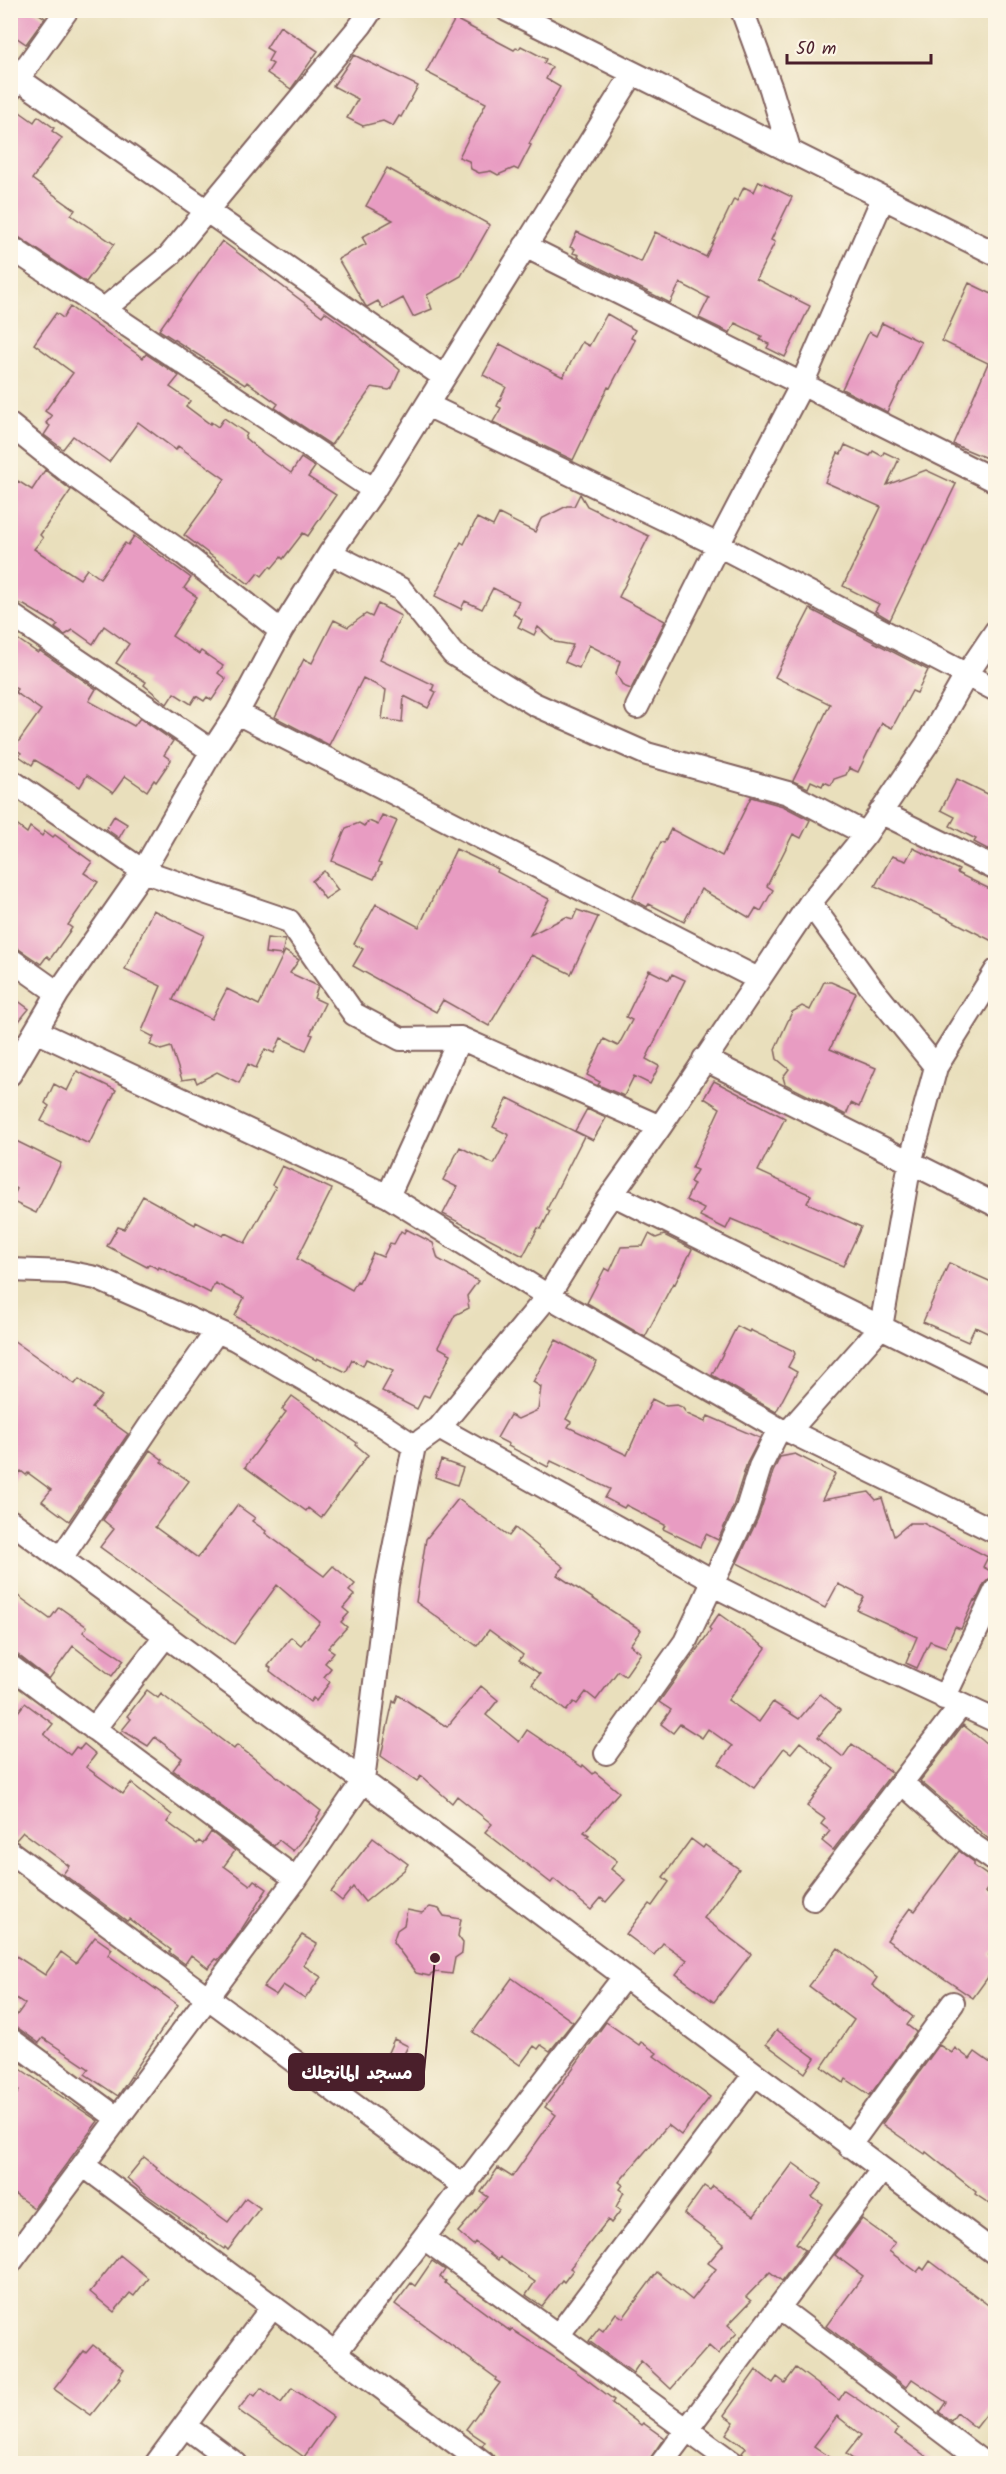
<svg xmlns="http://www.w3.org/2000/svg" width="1006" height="2474" viewBox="0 0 1006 2474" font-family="Kalam,'Playpen Sans Arabic',sans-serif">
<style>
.building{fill:#e89cc2}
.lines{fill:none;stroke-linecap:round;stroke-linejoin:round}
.minor-casing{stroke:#82625e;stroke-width:26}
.minor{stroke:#fff;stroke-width:22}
.leader{fill:none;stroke:#4a1f2b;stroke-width:2}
.callout-dot{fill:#4a1f2b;stroke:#fcf5e5;stroke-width:2}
.callout{fill:#4a1f2b;stroke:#4a1f2b;stroke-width:2}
.callout-label{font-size:18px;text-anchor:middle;font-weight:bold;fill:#fff}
</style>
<rect width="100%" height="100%" fill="#fcf5e5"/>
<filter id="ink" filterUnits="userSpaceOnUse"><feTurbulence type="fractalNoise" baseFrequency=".0167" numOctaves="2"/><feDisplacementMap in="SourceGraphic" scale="12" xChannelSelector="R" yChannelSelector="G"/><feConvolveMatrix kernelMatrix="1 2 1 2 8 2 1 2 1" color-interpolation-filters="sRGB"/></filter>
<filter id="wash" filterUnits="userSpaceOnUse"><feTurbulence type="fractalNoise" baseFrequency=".008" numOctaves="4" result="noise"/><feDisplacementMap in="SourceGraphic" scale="24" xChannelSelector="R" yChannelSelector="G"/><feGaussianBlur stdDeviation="1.35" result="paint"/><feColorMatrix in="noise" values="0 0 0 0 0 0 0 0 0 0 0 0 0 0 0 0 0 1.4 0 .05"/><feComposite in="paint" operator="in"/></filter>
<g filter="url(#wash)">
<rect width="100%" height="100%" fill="#e9dfbc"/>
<g id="blocks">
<path class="building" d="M10 10H33L45 18 26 44 10 33Z
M455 19 514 50 516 48 519 49 521 46 546 59 544 63 552 67 546 79 560 87 529 144 531 145 518 170 514 168 498 175 491 171 479 173 471 169 469 161 459 157 486 103 426 72Z
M280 26 318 51 291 89 267 73 273 64 268 61 273 52 266 48Z
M354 55 418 86 401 117 399 116 393 126 383 121 363 126 347 118 358 99 333 86Z
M10 105 34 122 38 116 54 128 52 131 62 138 32 179 75 210 71 215 114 244 86 282 17 236 10 234Z
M387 168 490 225 461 276 427 295 432 309 413 317 403 298 383 309 378 301 367 307 365 305 338 259 366 244 362 237 393 220 366 206Z
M759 181 792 197 771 240 775 242 756 279 810 306 785 357 767 348 769 344 760 340 762 336 735 323 730 333 699 318 709 298 680 283 670 303 578 257 579 255 573 253 575 249 570 247 577 232 641 262 655 232 706 257 734 199 737 201 744 187 754 192Z
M222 241 322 316 325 312 350 330 400 370 392 388 389 390 372 387 331 445 275 408 278 404 247 382 245 385 159 330Z
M969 283 996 296V462L953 444 988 363 942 341Z
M70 307 143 358 146 354 179 376 170 387 190 401 186 406 210 424 211 422 218 427 224 418 247 434 245 438 264 454 291 473 301 458 315 467 308 477 336 495 308 536 303 533 283 559 281 557 272 568 270 566 262 576 258 573 249 584 184 535 225 479 178 446 176 450 138 422 109 462 73 436 63 449 44 435 50 426 46 423 52 416 45 411 73 373 34 344 56 313 63 318Z
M607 314 635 330 631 338 635 340 610 388 608 387 573 460 493 422 501 408 497 406 506 387 483 375 500 344 563 377 582 342 589 346Z
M882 323 921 342 887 412 842 389 869 332 876 336Z
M845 445 870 456 873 451 882 456 884 452 899 459 887 485 926 470 956 484 890 620 875 611 879 604 843 586 881 507 825 482 838 453 841 454Z
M45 470 71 490 40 535 43 538 34 549 80 579 87 569 100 578 125 543 128 545 134 536 191 578 184 588 197 597 172 636 199 654 201 651 223 666 218 673 226 679 212 700 207 697 204 701 196 696 191 704 174 693 167 704 144 685 146 682 116 663 129 644 104 626 93 644 73 630 65 635 55 628 58 625 24 605 10 601V480L16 484 18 481 32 490Z
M580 494 587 506 649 536 619 597 665 621 631 689 623 686 616 674 620 661 589 645 579 668 565 662 573 645 555 642 538 627 534 635 518 627 522 619 513 614 519 601 493 588 482 609 465 601 461 609 435 596 461 542 464 544 477 518 493 526 499 514 535 532 541 519 567 506H574Z
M378 604 401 616 380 659 434 685 432 690 436 692 428 708 404 696 402 722 382 719 386 690 363 678 329 745 275 717 304 659 312 663 334 620 348 627 366 614 372 617Z
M810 609 928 670 917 693 912 691 892 728 882 723 858 772 849 768 846 775 834 779 831 785 824 782 822 786 811 781 808 788 793 781 830 704 775 677Z
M10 634 38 653 40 651 96 689 89 701 134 726 140 718 173 741 164 755 171 760 156 782 154 780 147 791 125 776 113 793 87 775 80 787 35 760 32 765 19 756 21 753 14 748 41 710 15 692 17 689 10 685Z
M957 779 996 798V838L989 850 974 842 976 839 950 826 955 817 941 810Z
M751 797 783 806 810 820 801 838 793 834 767 886 773 890 761 911 756 908 750 918 701 889 684 922 649 904 647 907 632 899 661 842 664 843 671 829 722 856Z
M382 815 397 821 378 863 381 864 374 879 332 861 346 828 359 823 364 826 369 821 378 825Z
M114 816 127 824 119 838 106 829Z
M10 820 27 833 30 827 42 836 45 831 53 837 55 835 92 862 84 873 98 882 68 925 72 928 50 959 47 956 41 964 10 943Z
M913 848 959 870 957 873 996 892V943L947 918 875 886 892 856 906 861Z
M456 849 498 869 497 872 549 899 530 935 566 917 573 919 577 910 598 917 571 974 531 955 489 1026 443 1000 436 1012 353 966 363 949 354 944 376 904 419 927Z
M324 871 338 890 325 899 312 881Z
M153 910 204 935 173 1000 211 1019 227 989 259 1005 285 951 299 960 290 973 318 986 314 998 325 1003 310 1034 313 1035 306 1050 281 1038 274 1053 265 1049 256 1068 248 1064 239 1083 217 1072 197 1083 195 1078 182 1080 171 1047 161 1050 150 1045 154 1037 142 1031 161 986 125 969Z
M267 938 285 940 282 955 265 953Z
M649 970 669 980 672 974 685 980 646 1059 659 1066 650 1084 634 1076 624 1096 598 1085 600 1082 587 1075 604 1039 618 1046 632 1020 626 1017Z
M824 982H831L856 993 830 1049 876 1068 859 1107 851 1103 846 1115 785 1084 783 1077 789 1069 777 1059 775 1049 792 1012 802 1006 810 1010Z
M10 995 29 1009 10 1032Z
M77 1071 116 1090 89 1144 41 1121 49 1106 45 1103 54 1084 67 1091Z
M714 1081 785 1118 758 1171 811 1195 807 1203 861 1227 843 1266 731 1219 726 1229 700 1216 704 1209 686 1200 694 1184 690 1182 697 1170 692 1168 720 1108 704 1098Z
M508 1098 584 1136 547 1209 550 1211 541 1229 538 1228 523 1256 443 1214 457 1187 443 1180 460 1147 494 1164 509 1135 493 1127Z
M587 1109 606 1118 593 1140 575 1131Z
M10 1138 61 1163 36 1213 11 1201 17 1189 10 1186Z
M282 1166 332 1189 297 1259 352 1290 357 1281 359 1282 373 1253 383 1257 390 1243 394 1244 401 1231 404 1233 406 1229 433 1243 438 1259 478 1281 467 1296 469 1308 455 1315 438 1347 451 1354 429 1397 424 1395 417 1409 382 1391 393 1371 366 1359 363 1366 352 1360 346 1372 317 1358 316 1360 235 1316 244 1298 215 1283 210 1293 159 1267 158 1269 149 1264 147 1267 107 1246 118 1227 124 1229 143 1196 195 1225 196 1222 223 1236 225 1233 245 1243 276 1187 272 1185Z
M649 1234 656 1238 664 1235 692 1249 675 1284 673 1283 645 1337 587 1303 605 1268 610 1271 621 1247 643 1246Z
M949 1263 996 1284V1337L975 1327 968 1342 923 1322Z
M737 1326 749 1332 750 1330 794 1351 795 1354 788 1367 797 1372 776 1412 712 1375Z
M10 1338 75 1384 79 1379 102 1396 92 1408 128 1434 69 1521 42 1501 51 1490 28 1473 26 1475 21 1471 10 1484Z
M556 1340 597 1362 566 1419 571 1422 568 1427 627 1455 652 1399 666 1406 677 1405 682 1407 687 1414 705 1422 708 1416 760 1438 747 1463 733 1507 718 1540 706 1534 700 1547 663 1529 665 1525 626 1505 624 1508 605 1498 610 1489 551 1461 548 1467 508 1446 509 1444 497 1438 510 1415 518 1419 538 1410 541 1387 533 1382Z
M292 1396 357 1443 356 1445 368 1455 321 1518 308 1508 306 1511 245 1467 286 1412 282 1409Z
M150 1450 163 1460 161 1462 189 1481 155 1527 198 1558 237 1505 255 1518 252 1521 266 1531 265 1533 324 1576 333 1566 355 1584 349 1591 354 1595 343 1608 349 1613 341 1622 347 1627 328 1648 334 1652 325 1663 331 1668 324 1677 330 1682 316 1701 313 1698 310 1702 270 1671 271 1668 268 1666 291 1637 301 1645 320 1622 277 1585 234 1644 100 1547 114 1529 103 1520Z
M795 1454 835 1474 822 1500 869 1492 876 1500 882 1498 894 1536 910 1523H923L988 1557 983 1567 996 1574V1577L989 1579 984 1584 976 1601 974 1600 961 1629 955 1627 946 1647 930 1641 917 1668 906 1663 917 1637 857 1610 864 1597 838 1584 825 1608 737 1563 758 1518 773 1472 780 1457Z
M441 1460 463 1468 457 1485 435 1477Z
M458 1499 509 1536 515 1528 564 1567 557 1575 641 1630 630 1645 641 1653 625 1676 618 1671 596 1700 586 1692 577 1704 574 1702 566 1711 532 1684 540 1674 519 1660 523 1655 489 1630 477 1646 416 1602 426 1539Z
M10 1590 50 1619 59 1607 87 1627 83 1632 124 1660 112 1676 73 1646 49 1679 18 1655 10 1653Z
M719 1614 766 1648 728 1700 759 1722 773 1702 799 1719 820 1694 840 1710 818 1737 843 1757 852 1744 892 1773 833 1850 822 1841 830 1831 821 1824 825 1819 807 1806 834 1769 800 1742 791 1753 784 1748 754 1788 719 1764 732 1746 708 1729 702 1738 680 1724 673 1733 661 1724 671 1710 659 1702 711 1630 709 1628Z
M481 1686 498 1700 486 1715 519 1742 527 1730 582 1767 583 1765 593 1774 595 1772 619 1792 584 1832 589 1835 587 1837 617 1861 611 1869 625 1880 606 1902 601 1898 591 1910 554 1879 551 1883 485 1832 492 1824 457 1796 452 1803 421 1776 417 1781 381 1756 393 1701 395 1703 398 1695 447 1727Z
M147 1690 158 1698 161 1694 234 1749 237 1745 321 1811 317 1817 318 1819 293 1851 279 1840 274 1846 173 1770 182 1758 155 1737 148 1746 122 1730 131 1719 127 1716Z
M25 1703 53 1724 44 1735 70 1755 76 1747 80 1749 84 1744 96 1754 86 1767 123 1794 131 1783 172 1815 167 1822 197 1844 199 1841 203 1844 211 1832 235 1851 224 1866 250 1885 254 1880 267 1889 236 1938 218 1960 216 1959 208 1968 191 1955 185 1964 169 1952 171 1950 129 1919 127 1921 63 1874 69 1866 23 1832 16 1840 10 1839V1722Z
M963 1725 996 1751V1836L991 1841 920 1781Z
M373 1838 408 1864 404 1870 365 1902 353 1887 342 1901 331 1892Z
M691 1839 703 1848 705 1845 739 1869 704 1918 751 1954 714 2002 676 1974 687 1960 663 1943 654 1955 626 1934 649 1904 652 1906 669 1882 663 1877Z
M959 1851 974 1862V1866L994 1880 985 1892 996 1901V1947L989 1955 996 1960V1966L973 1998 887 1940 910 1908 915 1911Z
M430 1907 439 1909 444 1916 461 1919 458 1936 463 1943 462 1953 455 1958 452 1974 436 1972 429 1976 416 1973 393 1942 397 1930 404 1925 407 1910 422 1913Z
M302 1935 317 1944 303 1965 321 1977 305 1999 283 1985 276 1995 263 1987Z
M95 1937 112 1949 108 1955 178 2005 118 2096 85 2074 89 2069 43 2038 39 2043 11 2023 25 2004 10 1994V1952L45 1975 61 1952 76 1963Z
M838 1948 877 1978 872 1985 913 2017 907 2025 916 2032 870 2095 846 2079 844 2083 822 2067 854 2020 809 1986Z
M512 1978 573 2022 550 2051 541 2045 538 2049 534 2046 520 2065 473 2032Z
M606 2022 639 2045 641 2042 657 2053 654 2056 710 2097 681 2135 668 2125 619 2182 623 2185 620 2189 624 2192 616 2207 621 2210 611 2223 608 2220 570 2268 573 2270 564 2282 562 2280 542 2306 526 2295 535 2282 500 2257 498 2260 475 2242 473 2245 458 2232 488 2197 481 2192 498 2168 512 2177 556 2115 545 2107Z
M777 2030 815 2058 805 2073 766 2044Z
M394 2039 408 2046 395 2072 382 2066Z
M939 2045 952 2053 955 2048 970 2059 975 2052 996 2067V2208L975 2194 976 2192 926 2152 925 2154 882 2124Z
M10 2062 98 2121 34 2208 10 2191V2103L19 2091 10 2086Z
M144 2157 157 2167 156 2169 228 2222 246 2198 260 2208 228 2250 225 2247 224 2249 147 2195 127 2178Z
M793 2163 822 2184 812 2197 823 2205 796 2243 805 2250 782 2281 770 2272 746 2297 751 2301 728 2325 737 2333 718 2354 709 2346 671 2389 641 2361 633 2373 589 2341 599 2328 603 2331 616 2313 623 2318 657 2272 692 2300 716 2269 708 2263 724 2244 684 2214 704 2186 710 2190 713 2186 754 2216Z
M862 2219 895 2243 889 2251 917 2272 921 2267 924 2270 930 2261 996 2311V2402L976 2428 957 2413 951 2421 939 2412 946 2402 912 2379 906 2387 826 2326 863 2276 835 2255Z
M120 2255 148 2278 134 2296 130 2293 114 2312 90 2292Z
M432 2261 445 2270 440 2277 446 2281 445 2283 510 2331 511 2329 574 2370 614 2400 612 2403 641 2425 643 2423 664 2438 647 2463 497 2462 492 2454 482 2446 485 2442 466 2429 500 2383 495 2380 496 2378 395 2304 411 2283 415 2286Z
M93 2345 124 2369 118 2378 120 2379 91 2415 54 2389 84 2351 86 2353Z
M796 2368 839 2400 845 2391 860 2401 898 2429 895 2434 935 2463H859L846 2454 861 2435 837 2416 814 2446 838 2463H765L758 2458 752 2463 742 2453 746 2448 726 2434 734 2422 724 2415 756 2370 773 2383 777 2377 785 2383Z
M261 2388 281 2403 292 2388 333 2417 304 2457 238 2410 251 2393 255 2396Z"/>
</g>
</g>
<g filter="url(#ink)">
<use href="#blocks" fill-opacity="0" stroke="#82625e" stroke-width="1.5"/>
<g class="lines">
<g class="minor-casing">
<path id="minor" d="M507 10 996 254
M742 10 771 89 790 152
M10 73 444 377
M10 90 67 10
M525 246 996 481
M10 247 374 490
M103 310 169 256 361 25 371 10
M427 405 718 545 996 690
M10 425 70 473 184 554 281 631
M330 553 401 589 453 654 534 704 647 754 788 793 866 834
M10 614 212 751
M637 707 718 545 802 384 883 198
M237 713 758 979
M10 780 143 871 289 921 354 1014 401 1039 460 1038 660 1127
M880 812 996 869
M810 903 871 987 936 1067
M10 959 58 993
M36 1031 388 1196 548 1296 779 1429 789 1431 996 1532
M704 1059 996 1205
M10 1074 58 993 143 871 212 751 237 713 281 631 330 553 374 490 633 73
M612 1194 996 1384
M388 1196 460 1038
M10 1270 66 1272 96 1278 235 1339 381 1424 414 1446
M439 1428 706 1577 713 1585 820 1639 996 1721
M789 1431 881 1327 910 1163 936 1067 996 971
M10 1521 363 1781 996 2254
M61 1558 155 1418 217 1331
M10 1666 296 1879
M944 1698 996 1590
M94 1729 166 1635
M606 1753 685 1642 746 1512 760 1467 779 1429
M902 1783 971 1844 996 1861
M10 1852 465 2187
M813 1899 961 1705
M10 2039 117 2118
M849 2146 953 2003
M83 2165 484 2464
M424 2238 734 2464
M10 2263 296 1879 363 1781 387 1584 414 1446 439 1428 548 1296 601 1210 660 1127 810 903 866 834 927 744 967 674 996 631
M779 2308 985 2464
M559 2334 754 2075
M335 2353 624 1977
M185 2426 236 2464
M156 2464 273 2306
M661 2464 882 2170"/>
</g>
<use href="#minor" class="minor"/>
</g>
</g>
<path class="leader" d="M435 1958L424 2072"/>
<circle class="callout-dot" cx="435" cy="1958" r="6"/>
<rect class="callout" x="289" y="2054" width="135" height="36" rx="6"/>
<g class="callout-label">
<text x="357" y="2079">مسجد المانجلك</text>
</g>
<rect width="1006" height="2474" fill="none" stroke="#fcf5e5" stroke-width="36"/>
<path d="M787 54v9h144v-9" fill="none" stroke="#4a1f2b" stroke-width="3"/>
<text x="796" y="54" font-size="18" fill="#4a1f2b" stroke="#fcf5e5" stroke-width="4.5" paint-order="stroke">50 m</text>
</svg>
